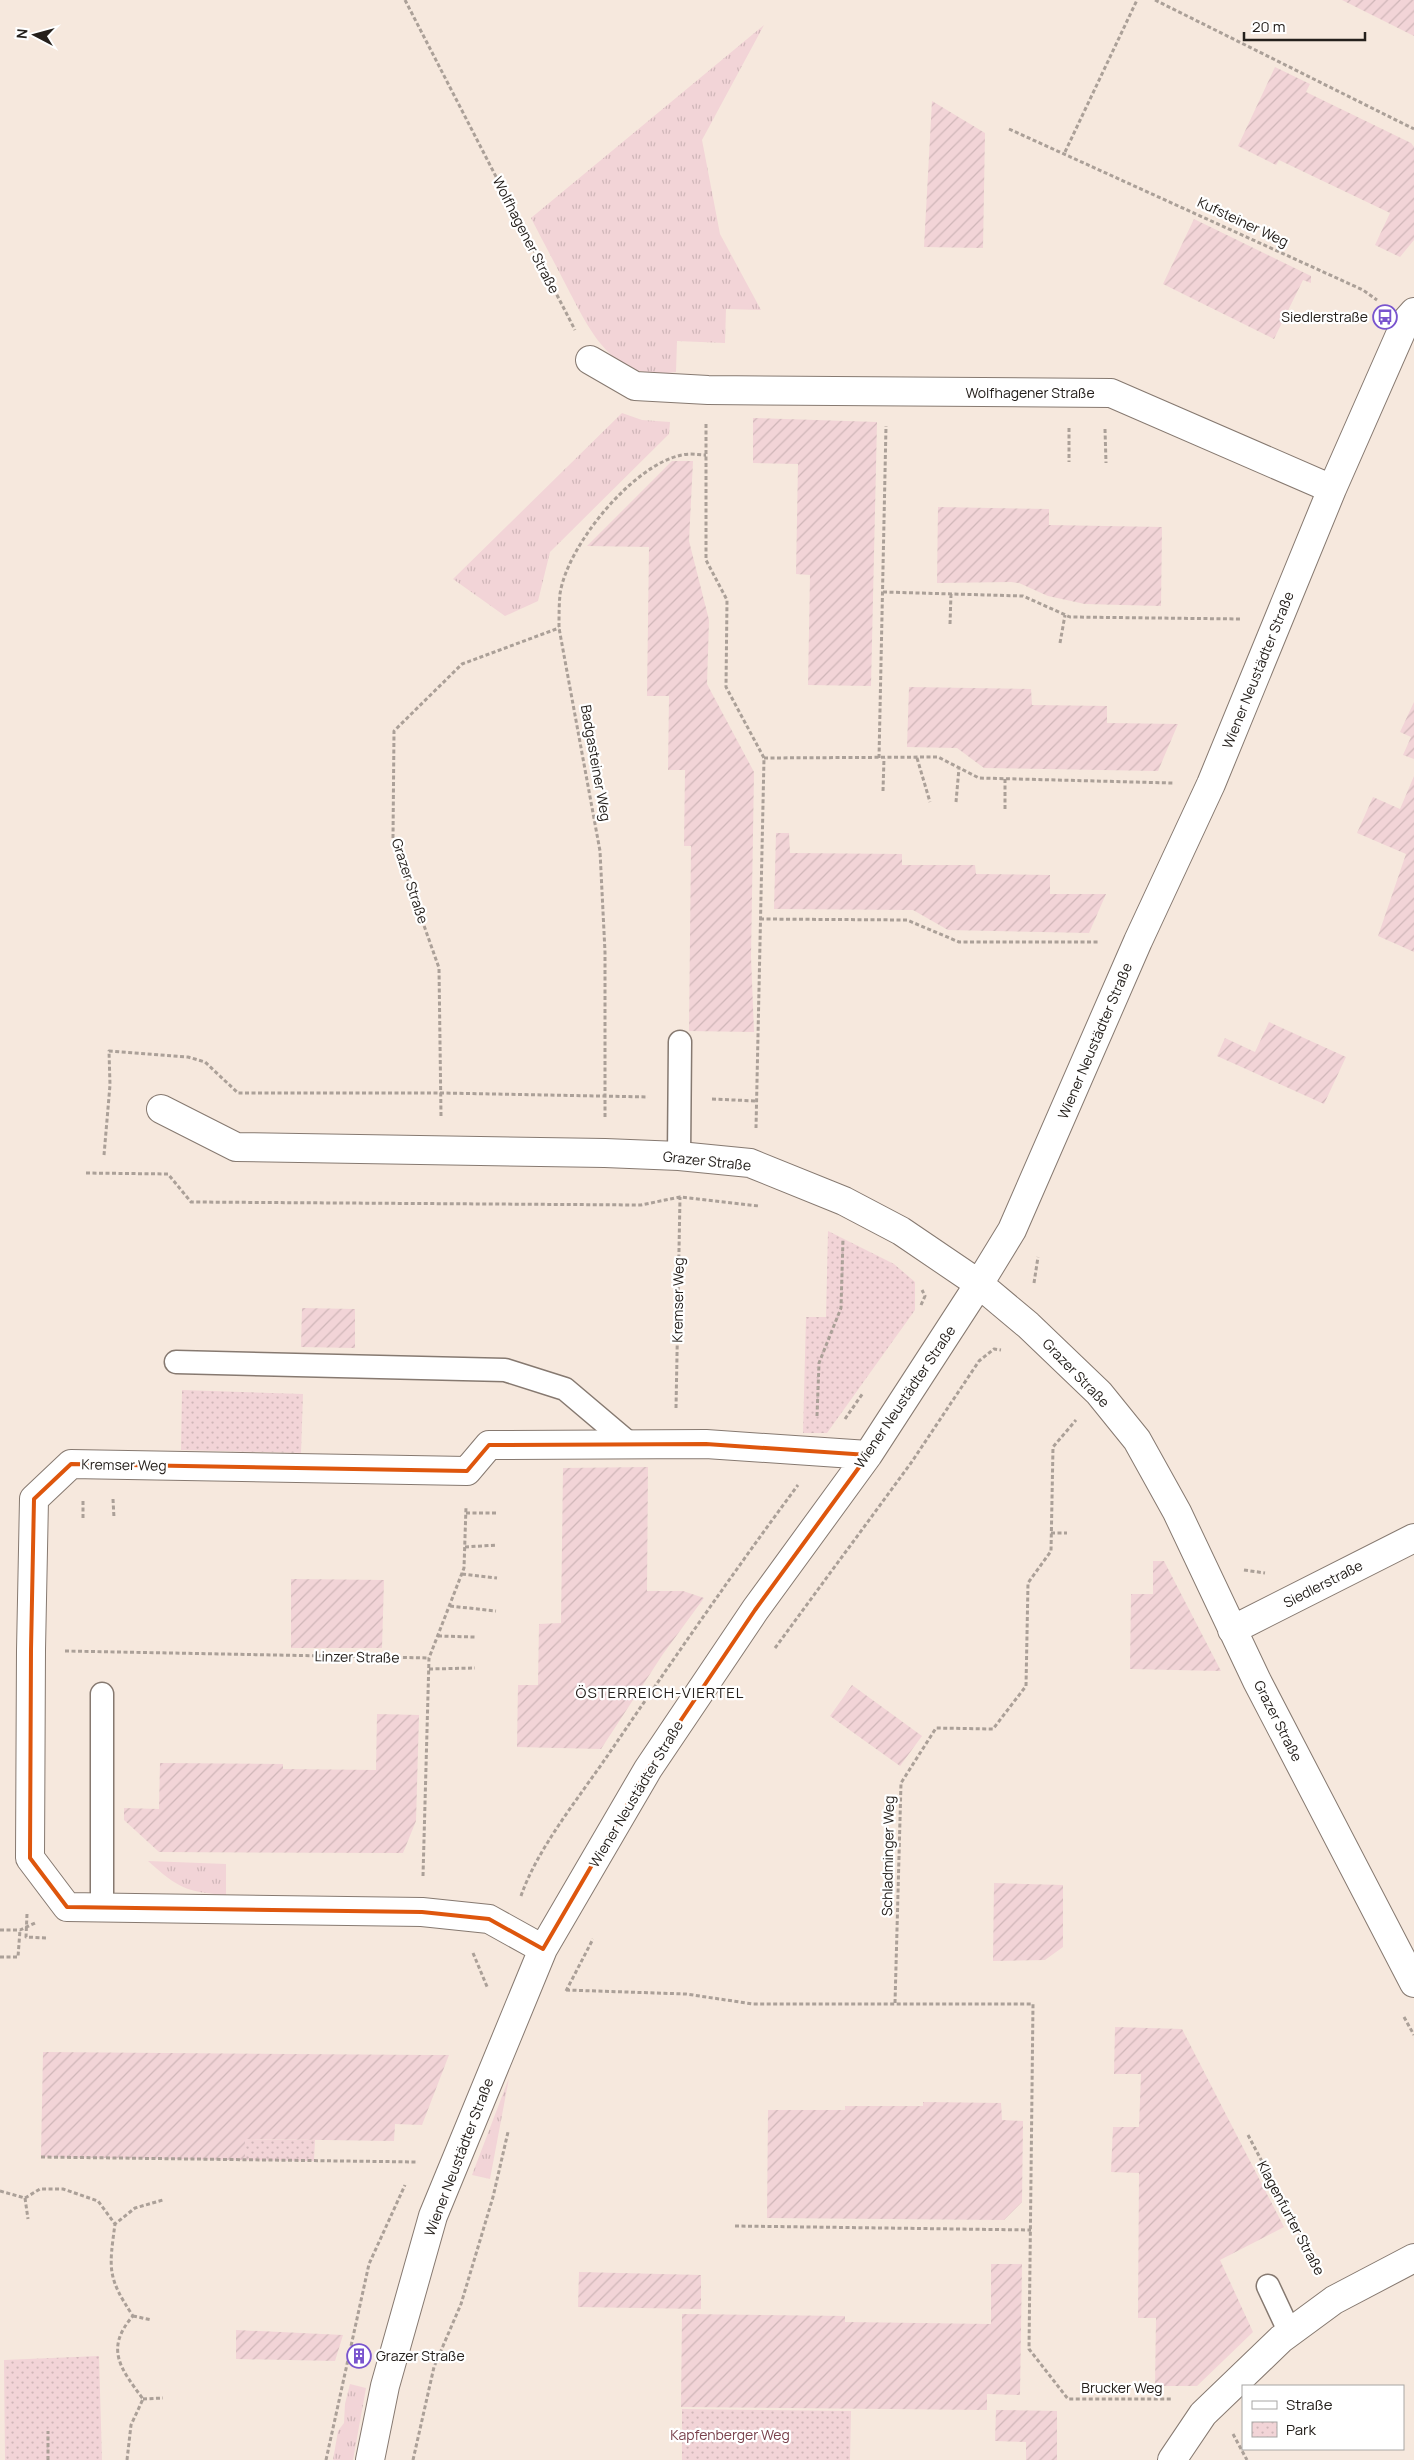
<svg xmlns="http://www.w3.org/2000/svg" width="1414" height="2460" viewBox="0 0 1414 2460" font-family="Manrope,sans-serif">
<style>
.grass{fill:url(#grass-tufts)}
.park{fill:url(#park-dots)}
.garden{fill:url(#garden-furrows)}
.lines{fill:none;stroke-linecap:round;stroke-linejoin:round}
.lane-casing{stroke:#867970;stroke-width:25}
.street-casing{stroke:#867970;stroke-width:30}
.path{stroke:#aba098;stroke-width:3;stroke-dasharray:4 2.5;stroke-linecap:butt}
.lane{stroke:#fff;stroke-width:22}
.street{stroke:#fff;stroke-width:28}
.marked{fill:none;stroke:#de560d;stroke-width:4;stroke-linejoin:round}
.labels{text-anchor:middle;stroke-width:4.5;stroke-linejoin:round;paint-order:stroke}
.street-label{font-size:14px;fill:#25201c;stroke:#fff}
.poi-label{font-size:14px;fill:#25201c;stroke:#fff;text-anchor:end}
.park-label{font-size:14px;fill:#79424c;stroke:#fff}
.neighbourhood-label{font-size:15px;letter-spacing:1px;fill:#25201c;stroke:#fff}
</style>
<defs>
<pattern id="grass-tufts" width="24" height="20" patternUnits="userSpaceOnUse" patternTransform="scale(1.25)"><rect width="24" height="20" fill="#f2d4d7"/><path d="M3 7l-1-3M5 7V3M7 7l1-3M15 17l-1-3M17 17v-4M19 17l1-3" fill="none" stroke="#cfb6b8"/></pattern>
<pattern id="park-dots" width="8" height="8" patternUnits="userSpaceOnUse" patternTransform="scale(1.25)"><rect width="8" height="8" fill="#f2d4d7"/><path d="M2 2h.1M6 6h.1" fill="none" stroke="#cfb6b8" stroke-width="1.8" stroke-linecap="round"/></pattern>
<pattern id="garden-furrows" width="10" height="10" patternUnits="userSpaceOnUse" patternTransform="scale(1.25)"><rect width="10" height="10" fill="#f2d4d7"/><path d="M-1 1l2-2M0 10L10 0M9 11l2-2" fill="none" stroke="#cfb6b8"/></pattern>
</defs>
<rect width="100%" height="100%" fill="#f6e8dd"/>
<path class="grass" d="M764 25 702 140 720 234 761 310 726 309 725 343 677 341 676 372C614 382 592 335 568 289 556 265 543 242 531 218Z
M622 413 642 420 670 422 669 434 550 552 538 601 505 616 453 579Z
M148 1861 226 1864V1895C186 1892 178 1888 148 1861Z
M509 2078 490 2179 472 2175Z
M350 2384 366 2388 353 2460H333L338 2431 344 2423 345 2404Z"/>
<path class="park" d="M828 1231 894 1264 915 1282V1310L827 1433H803L806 1317H826Z
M182 1390 303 1394 301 1453 181 1450Z
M244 2139 315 2140 314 2161 245 2160Z
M99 2356 102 2460H5L4 2360Z
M682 2409 851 2411 850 2460H682Z"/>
<path class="garden" d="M1342 0H1414V36Z
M1275 67 1310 84 1306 92 1411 143 1414 147V240L1400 257 1375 245 1390 213 1279 160 1276 165 1238 146Z
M932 101 985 133 983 248 924 247Z
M1194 219 1311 276V283L1303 280 1274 339 1163 284Z
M753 418 877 422 871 686 808 685 810 575 796 574 798 464 753 463Z
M672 461H693L689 541 709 620 707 684 754 772 751 957 754 1032 689 1031 691 846H684L685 770H668L669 696H647L649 547 587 546Z
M938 507 1049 509V525L1162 527 1161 606 1085 604 1048 596 1019 583 1011 582 937 583Z
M909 687 1031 689 1032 705 1107 706V723L1178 724 1158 771 984 768 957 748 907 747Z
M1414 702V759L1403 755 1411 737 1400 732Z
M1414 776V952L1378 936 1406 854 1357 833 1373 797 1400 809Z
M776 833H789L790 853 902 854V865H975L976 874 1050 875V894H1106L1089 933 948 930 913 910 774 909Z
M1269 1022 1346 1057 1324 1104 1217 1056 1225 1038 1255 1052Z
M302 1308 355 1309V1348L301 1347Z
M648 1467 647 1591H683L704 1598 663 1654 601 1749 517 1747 518 1685H538L539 1624 561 1623 563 1468Z
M1153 1561H1164L1221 1671 1130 1669 1131 1594H1153Z
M291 1579 384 1580 382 1648H291Z
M852 1685 922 1736 900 1766 830 1716Z
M377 1714 419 1715 416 1821 403 1853 159 1852 124 1820V1808L159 1809 160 1763 283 1764V1769L376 1770Z
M994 1883 1063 1885V1947L1045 1960 993 1961Z
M1115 2027 1182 2029 1284 2227 1220 2260 1253 2332 1197 2386H1155L1156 2318H1138L1139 2173 1111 2172 1113 2127H1139L1141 2074H1114Z
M43 2052 427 2055H449L422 2125 395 2124 394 2141 245 2139V2160L41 2157Z
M923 2102 1001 2103 1002 2120 1023 2121 1022 2202 1004 2220 767 2218 768 2110H845V2106H923Z
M991 2264H1022L1020 2395 987 2394V2410L681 2407 682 2314 845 2316V2322L991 2324Z
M579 2272 701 2275V2309L578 2307Z
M236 2330 343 2335 335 2361 236 2359Z
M996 2410 1057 2411V2460H1026V2442L995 2441Z"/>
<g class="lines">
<g class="lane-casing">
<path id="lane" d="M679 1156 680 1042
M176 1362 505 1370 565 1389 630 1444
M102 1907V1694
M1268 2286 1290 2333"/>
</g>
<g class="street-casing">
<path id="street" d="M590 360 635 386 708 390 1111 393 1332 489
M161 1109 236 1147 605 1153 679 1156 750 1163 844 1201 901 1231 979 1284 1028 1325 1099 1393 1137 1440 1177 1512 1257 1681 1414 1983
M1232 1630 1414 1538
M543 1949 489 1919 422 1912 67 1907 30 1858 31 1650 34 1499 71 1464 467 1471 489 1445 706 1444 868 1455
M370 2460 385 2386 433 2216 543 1949 648 1769 755 1610 868 1455 979 1284 1012 1230 1138 941 1211 784 1332 489 1406 321 1414 312
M1172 2460 1203 2414 1281 2339 1334 2300 1414 2258"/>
</g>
<path class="path" d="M405 0 575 330
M1155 0 1414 129
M1009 129 1363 290 1377 300
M1065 152 1137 0
M706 424V560L727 600 726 687 764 758 756 1128
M1069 428V462
M1105 429 1106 463
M883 592 1023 596 1070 617 1241 619
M950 624 951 594
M1060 643 1065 615
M764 758 938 757 979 778 1173 783
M879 758 886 426
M917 758 930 802
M1005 779V810
M883 791 884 758
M956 802 959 768
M760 919 907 920 959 942H1100
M712 1099 756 1101
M441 1116 439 968 393 838 394 731 462 664 559 628
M605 1117V952L600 851 559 628C559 617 559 605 560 594 567 545 634 464 682 455 690 453 698 455 706 455
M104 1155 110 1085 109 1051 188 1057 205 1062 238 1093H441L648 1097
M86 1173 168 1174 191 1202 641 1205 680 1197 759 1206
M1034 1283 1038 1257
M921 1305 925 1296 922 1290
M676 1408 680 1197
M817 1416 819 1363 841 1308 843 1239
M845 1419 863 1393
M113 1499 114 1518
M466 1513H498
M83 1518V1501
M1051 1533H1067
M465 1547 497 1545
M1244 1570 1265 1573
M462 1574 497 1578
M450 1606 496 1611
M438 1636 475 1637
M775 1648 911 1463 979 1361 994 1349 1001 1350
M65 1651 429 1658
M429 1669 475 1668
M423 1876 429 1658 464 1568 466 1507
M521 1896C537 1849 580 1796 608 1755 670 1664 732 1574 798 1485
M27 1914 26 1937 47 1938
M0 1930H20L35 1923
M473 1953 488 1989
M0 1957H18L20 1930
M566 1990 686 1994 753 2004H1033L1029 2349 1068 2399H1171
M566 1991 593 1939
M895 2003 901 1783 936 1728 993 1729 1026 1686 1028 1583 1051 1551 1053 1447 1076 1420
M1404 2017 1414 2035
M1248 2135 1318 2268
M41 2157 418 2162
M0 2191 25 2198 40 2189H63L98 2201 115 2224
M25 2198 28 2219
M735 2226 1031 2230
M133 2316 152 2320
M143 2399 163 2398
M1233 2434 1247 2460
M48 2460V2431
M127 2460 131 2425 143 2399C121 2369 104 2349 133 2316 107 2277 109 2269 115 2224L135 2208 163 2200
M326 2460 369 2264 405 2185
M413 2460 434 2367 461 2304 493 2197 508 2132"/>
<use href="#lane" class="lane"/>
<use href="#street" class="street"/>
</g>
<path class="marked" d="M706 1444 868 1455 755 1610 648 1769 543 1949 489 1919 422 1912 67 1907 30 1858 31 1650 34 1499 71 1464 467 1471 489 1445Z"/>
<defs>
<g id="bus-ring" transform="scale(1.25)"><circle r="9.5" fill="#fff" stroke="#7954ce" stroke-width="1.5"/><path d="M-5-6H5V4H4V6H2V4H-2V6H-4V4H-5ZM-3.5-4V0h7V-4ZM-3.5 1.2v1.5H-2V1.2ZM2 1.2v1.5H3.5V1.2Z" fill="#7954ce"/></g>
<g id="building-ring" transform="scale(1.25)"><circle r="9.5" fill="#fff" stroke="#7954ce" stroke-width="1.5"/><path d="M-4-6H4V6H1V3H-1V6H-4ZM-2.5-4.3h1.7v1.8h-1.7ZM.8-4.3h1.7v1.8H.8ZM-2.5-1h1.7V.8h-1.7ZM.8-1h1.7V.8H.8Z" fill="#7954ce"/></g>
</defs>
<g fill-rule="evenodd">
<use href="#bus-ring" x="1385" y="317"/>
<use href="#building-ring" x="359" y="2356"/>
</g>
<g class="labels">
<g class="street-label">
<text transform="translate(1243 222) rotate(25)" y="5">Kufsteiner Weg</text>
<text transform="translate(526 235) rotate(63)" y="5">Wolfhagener Straße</text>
<text x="1030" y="398">Wolfhagener Straße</text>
<text transform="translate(1258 670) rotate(-68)" y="5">Wiener Neustädter Straße</text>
<text transform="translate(596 763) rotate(80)" y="5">Badgasteiner Weg</text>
<text transform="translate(410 881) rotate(72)" y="5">Grazer Straße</text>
<text transform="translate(1095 1041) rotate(-67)" y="5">Wiener Neustädter Straße</text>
<text transform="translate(707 1161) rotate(6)" y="5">Grazer Straße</text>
<text transform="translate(678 1300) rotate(-89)" y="5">Kremser Weg</text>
<text transform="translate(1076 1373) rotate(46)" y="5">Grazer Straße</text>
<text transform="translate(905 1397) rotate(-56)" y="5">Wiener Neustädter Straße</text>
<text transform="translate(124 1465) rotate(1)" y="5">Kremser Weg</text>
<text transform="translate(1323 1584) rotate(-27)" y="5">Siedlerstraße</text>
<text transform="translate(357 1657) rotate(1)" y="5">Linzer Straße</text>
<text transform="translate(1278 1721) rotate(63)" y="5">Grazer Straße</text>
<text transform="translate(636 1794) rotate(-59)" y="5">Wiener Neustädter Straße</text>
<text transform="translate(888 1856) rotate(-89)" y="5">Schladminger Weg</text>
<text transform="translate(459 2157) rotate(-69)" y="5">Wiener Neustädter Straße</text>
<text transform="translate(1291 2218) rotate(62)" y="5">Klagenfurter Straße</text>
<text x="1122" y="2393">Brucker Weg</text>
</g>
<g class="poi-label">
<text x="1368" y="322">Siedlerstraße</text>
<text x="376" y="2361" text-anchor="start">Grazer Straße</text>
</g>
<g class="park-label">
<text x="730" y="2440">Kapfenberger Weg</text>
</g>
<g class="neighbourhood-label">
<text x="660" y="1698">ÖSTERREICH-VIERTEL</text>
</g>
</g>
<rect x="1242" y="2385" width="162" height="65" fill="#ffffff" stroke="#a8a6a4"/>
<rect x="1252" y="2401" width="25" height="8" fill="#ffffff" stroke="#a8a6a4"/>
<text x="1286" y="2410" font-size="15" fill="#25201c">Straße</text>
<rect x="1252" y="2422" width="25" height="15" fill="url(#park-dots)" stroke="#a8a6a4"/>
<text x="1286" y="2435" font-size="15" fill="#25201c">Park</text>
<g transform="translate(35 35) rotate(276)" stroke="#ffffff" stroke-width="4" paint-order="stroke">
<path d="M0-4L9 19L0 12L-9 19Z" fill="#25201c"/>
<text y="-8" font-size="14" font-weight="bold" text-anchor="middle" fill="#25201c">N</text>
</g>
<path d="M1244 32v8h121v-8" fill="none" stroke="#25201c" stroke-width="2.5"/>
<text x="1252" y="32" font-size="15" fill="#25201c" stroke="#ffffff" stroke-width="4" paint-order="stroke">20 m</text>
</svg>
